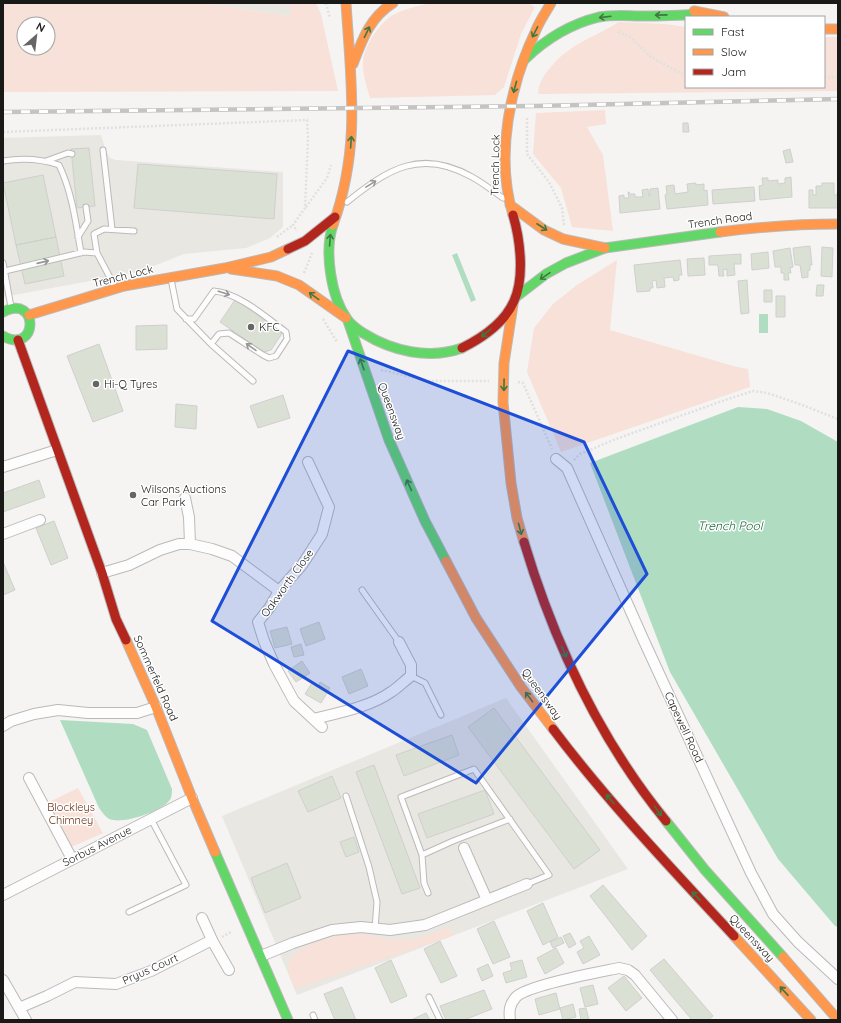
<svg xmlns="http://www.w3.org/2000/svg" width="841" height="1023" viewBox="0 0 841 1023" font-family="Quicksand,sans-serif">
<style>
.built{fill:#e8e7e1}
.green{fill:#f7e1d9;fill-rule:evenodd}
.water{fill:#b0ddc1}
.building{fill:#dbe0d4;stroke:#cfcfce}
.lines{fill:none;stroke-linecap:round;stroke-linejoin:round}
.lane-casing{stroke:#bbbab9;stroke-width:7}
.street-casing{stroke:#bbbab9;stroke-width:12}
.fast-casing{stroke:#bbbab9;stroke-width:11}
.slow-casing{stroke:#bbbab9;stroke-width:11}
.jam-casing{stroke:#bbbab9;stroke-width:11}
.path{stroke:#e1e0df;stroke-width:2.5;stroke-dasharray:2 2;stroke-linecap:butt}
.lane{stroke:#fefdfd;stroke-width:5}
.street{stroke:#fefdfd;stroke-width:10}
.fast{stroke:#63d668;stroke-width:9}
.slow{stroke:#ff974d;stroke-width:9}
.jam{stroke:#b3261e;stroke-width:9}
.rail-casing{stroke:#c5c4c3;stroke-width:4.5}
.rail{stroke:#fff;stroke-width:3;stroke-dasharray:9;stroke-linecap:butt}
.oneway{stroke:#3e7840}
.oneway2{stroke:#979696}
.marked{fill:#1d4ed8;fill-opacity:0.2;stroke:#1d4ed8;stroke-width:3;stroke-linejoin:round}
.poi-dot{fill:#666665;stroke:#fff;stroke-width:1.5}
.labels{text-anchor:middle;stroke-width:3;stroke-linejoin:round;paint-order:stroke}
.street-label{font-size:11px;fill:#191918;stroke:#fff}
.poi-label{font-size:11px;fill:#191918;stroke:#fff;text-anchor:start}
.park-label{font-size:11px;fill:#6a2f14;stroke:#fff}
.water-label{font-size:12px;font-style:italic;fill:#1d643f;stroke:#fff}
</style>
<rect width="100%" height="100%" fill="#f5f4f3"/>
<path class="built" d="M201 3H290V16Z
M101 135 106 151 110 158 116 160 283 172V227L270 238 246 248 184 254 139 272 3 297V138Z
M506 698 628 869 297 995 222 816Z"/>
<path class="green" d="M3 3H201L290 16V3H316L321 14 338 91 3 92ZM24 24H48V48H24Z
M431 3H528L535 7 521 34 504 87 495 95 370 98C367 86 362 74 363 61 364 46 381 20 395 14 406 8 419 6 431 3Z
M619 22 665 24 686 27V87H824V37H838V91L538 94C539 82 543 76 551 67 569 44 595 37 619 22Z
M605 110 606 124 587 127 603 155 613 231 572 227 561 188 533 154 536 113Z
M617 260 610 330 733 366 748 369 750 387 561 452 527 372 534 328 553 304 577 285Z
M78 788 103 833 69 848 45 804Z
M448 927 454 935 295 989C287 972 282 963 301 950 318 940 335 934 355 934 375 935 394 942 413 939 425 937 437 931 448 927Z"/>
<path class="water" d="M457 253 476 300 471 302 452 255Z
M759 314H768V333H759Z
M738 407 767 409 801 421 838 442V927L835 926 778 859 670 672 590 463Z
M60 720 133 724 147 730 172 789C172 793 172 798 169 801 161 811 126 823 113 820 106 819 103 813 99 808Z"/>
<path class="building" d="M683 123H688L689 132H683Z
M89 148 95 206 77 208 71 149Z
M790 149 793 162 786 163 783 151Z
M138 164 277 174 274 219 134 208Z
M43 175 56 237 16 245 3 183Z
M791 177 792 197 760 200 759 186 763 185 762 178H768V181L778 180V184L785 183V178Z
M696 183V185L704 184V191L707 190 708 205 667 209 665 195 667 194 666 186 674 185 675 194 688 192 687 184Z
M822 183H834V195H837L838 186V208H809V190H813V195H816V186H822Z
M754 187 755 201 713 204 712 190Z
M658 188 660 209 620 213 619 196 624 195V198H629L628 192H629L630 194H635V197H643L642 190 648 189 649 196H650V189Z
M56 237 64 276 25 284 16 245Z
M810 246 812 265H810V270L808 271V277L802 278 800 265H795L793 248Z
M822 247 833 248 832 277 821 276Z
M790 248 793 267 790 268 791 273H788L789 280H784V273H781V267H775L773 251Z
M768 252 769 268 752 270 751 254Z
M741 254V264H734L735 275 727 276V269L723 270 724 276H719L718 265H709V256Z
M704 258 705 275 688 276 687 259Z
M680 260 682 275H679V280L674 281 673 277 664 278 665 287 657 288 656 280 652 281 653 288H650V291L637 292 634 265Z
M747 280 749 313 741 314 738 281Z
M817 285H824L823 296H816Z
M764 290H772V302H764Z
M776 296H785V317H776Z
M235 300 283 332 271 350 264 352 220 322Z
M167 325V349L136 350V326Z
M99 344 123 411 93 422 67 356Z
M283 395 290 418 258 428 250 406Z
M176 404 197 406 196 429 175 427Z
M39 480 45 497 3 512V493Z
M54 521 68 558 51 565 36 528Z
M3 562 15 590 3 595Z
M319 622 325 639 306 646 300 629Z
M287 627 292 644 275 648 270 631Z
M301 644 304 655 294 657 291 647Z
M302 661 310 673 296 682 288 671Z
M361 669 368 686 349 694 342 677Z
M320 682 330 688 321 703 305 694 312 683 318 687Z
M494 708 600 850 574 869 468 727Z
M452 735 459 755 404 776 396 755Z
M374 765 420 888 402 894 356 772Z
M332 776 341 798 308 812 298 791Z
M485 790 494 814 427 838 418 814Z
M354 837 359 852 346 857 340 842Z
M287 863 301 898 265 913 251 878Z
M603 885 647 936 632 950 590 896Z
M543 903 558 937 543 945 527 911Z
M494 921 510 957 493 964 477 929Z
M570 933 576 944 569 948 563 936Z
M589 936 600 955 583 964 577 952 584 948 580 941Z
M561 937 564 943 553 948 550 942Z
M440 941 457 976 441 983 424 949Z
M556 948 564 963 545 974 537 958Z
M664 959 713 1016 708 1020H692L650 970Z
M391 960 407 996 391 1003 375 968Z
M522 960 527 977 506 983 503 973 512 970 510 963Z
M488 964 493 976 482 981 477 969Z
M624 976 642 998 626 1011 608 988Z
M593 985 598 1004 585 1007 580 988Z
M342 987 356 1020H335L324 994Z
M484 990 492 1009 464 1020H446L440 1006Z
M556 993 560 1009 539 1015 535 999Z
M573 1004 576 1017 563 1020 560 1008Z
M586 1008 589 1020H581L579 1009Z
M426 1013 430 1020H411Z"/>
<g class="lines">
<g class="lane-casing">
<path id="lane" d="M103 150 112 229
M3 161C22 158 41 159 59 165 72 192 76 223 81 253
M46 161 68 153 72 154
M347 202C388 169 421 148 472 177 483 183 493 191 503 198
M78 237 88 221 86 207
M97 253 94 234 104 229 134 231
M3 263 11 307
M5 271 84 252 97 253 115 287
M171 279 177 309 211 344 253 381
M186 319H194L214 291C239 293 267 318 286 332L287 339 276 356 269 358 263 355 229 333 219 334 211 344
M362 590 399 642
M411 676 425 683 441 715
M346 796 369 867 377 902 375 929
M510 819 453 841 422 855 401 797 474 769 549 875 527 884
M422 855 424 883 428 893
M129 912 186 885 151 819
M429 997 440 1020
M313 1015 315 1020"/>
</g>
<g class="street-casing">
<path id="street" d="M556 459 567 468 644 641 751 873 773 914 798 942 838 979
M308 462 329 507 322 534 302 565 279 591 270 607 258 622 264 641 274 664 294 701 322 727
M3 467 57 450
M185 498 189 517 190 544
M3 534 40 520
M102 573 129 565 160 550 179 544H190L212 549 232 556 279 591
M314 719C338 713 370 707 391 692 398 688 404 681 411 676V665L399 642
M3 726 11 721 34 714 58 710 88 713H137L156 707
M29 778 72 859
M464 848 487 900
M3 895 192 798
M202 918 213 942 229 970
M261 956 293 943 332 930 361 927 390 930 425 925 527 884
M3 980 26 1020
M19 1008 47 996 75 982 116 984 151 971 212 940
M510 1020C509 1011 509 1005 516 997 528 985 600 972 619 968L628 970 635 975 672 1020"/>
</g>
<g class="fast-casing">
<path id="fast" d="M525 59C546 39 570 24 599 17 614 14 629 16 645 16 665 16 686 15 706 14
M333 225C324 251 331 297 347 319 351 325 357 329 363 333 392 351 429 360 462 348
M516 297 546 274 566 263 605 248 720 232
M3 312C40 293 38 356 3 336
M348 321 389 440 425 521 446 561
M666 821 705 870 783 957
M215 852 288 1020"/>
</g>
<g class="slow-casing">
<path id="slow" d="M694 11 724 17
M824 29H838
M353 64C362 40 370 17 393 3
M510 205 544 230 563 239 605 248
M513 215C495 155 510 85 536 30 540 20 546 12 551 3
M333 225C361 147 351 83 346 3
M720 232C759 227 798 224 838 224
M231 269 277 276 299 285 346 318
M513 305 504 363 503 402 511 483 517 518 524 542
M29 315 124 286 225 268 271 257 288 249
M446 561 476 618 521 687 553 729
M126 640 156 707 192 798 215 852
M734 936 811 1020
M783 957 838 1020"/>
</g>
<g class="jam-casing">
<path id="jam" d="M288 249 305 241 335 217
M18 340 102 573 116 619 126 640
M462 348C482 338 505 322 514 301 525 277 520 239 513 215
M524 542C554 642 600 740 666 821
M553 729C608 802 672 869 734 936"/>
</g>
<path class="path" d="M326 3 330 18
M618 32 630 37 651 57 686 76
M824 78 838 77
M527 118V154L549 182 562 208 564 225
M3 132 307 120 308 138 305 208 293 225 297 231
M306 207 327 178 331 165
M277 237 293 225
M304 273 312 253
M323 319 337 342
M381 370 430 381H489
M518 382 523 383 552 449
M574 460 580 454 616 439 725 400 753 391 767 393 797 403 838 419
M222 937 231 932"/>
<use href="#lane" class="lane"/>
<use href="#street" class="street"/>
<use href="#fast" class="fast"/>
<use href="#slow" class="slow"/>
<use href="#jam" class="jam"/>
<g class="rail-casing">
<path id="rail" d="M3 112 535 106 838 99"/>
</g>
<use href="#rail" class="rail"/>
</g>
<defs><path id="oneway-shaft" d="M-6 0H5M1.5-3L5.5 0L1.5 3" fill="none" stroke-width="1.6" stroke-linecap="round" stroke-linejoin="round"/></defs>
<g class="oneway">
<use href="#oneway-shaft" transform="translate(661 15) rotate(179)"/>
<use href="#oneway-shaft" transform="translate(605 17) rotate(173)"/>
<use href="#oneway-shaft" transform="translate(367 32) rotate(-64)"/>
<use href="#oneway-shaft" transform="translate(535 32) rotate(117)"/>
<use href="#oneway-shaft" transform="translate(515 87) rotate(105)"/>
<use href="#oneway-shaft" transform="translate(351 142) rotate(-86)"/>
<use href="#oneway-shaft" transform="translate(542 227) rotate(33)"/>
<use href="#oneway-shaft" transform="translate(330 240) rotate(-86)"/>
<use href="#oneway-shaft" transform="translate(545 276) rotate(146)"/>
<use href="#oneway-shaft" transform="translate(314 296) rotate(-144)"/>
<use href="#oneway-shaft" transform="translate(486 333) rotate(139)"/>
<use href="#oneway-shaft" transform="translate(362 364) rotate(-109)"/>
<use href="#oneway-shaft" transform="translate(504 385) rotate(91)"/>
<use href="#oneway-shaft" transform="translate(409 485) rotate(-114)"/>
<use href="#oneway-shaft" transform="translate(520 529) rotate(75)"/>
<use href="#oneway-shaft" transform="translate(564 652) rotate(68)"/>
<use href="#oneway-shaft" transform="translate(529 697) rotate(-127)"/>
<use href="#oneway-shaft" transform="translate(610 799) rotate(-131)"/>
<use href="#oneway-shaft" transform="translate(658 811) rotate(55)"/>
<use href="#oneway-shaft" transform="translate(696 896) rotate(-133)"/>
<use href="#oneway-shaft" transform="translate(784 991) rotate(-133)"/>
</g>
<g class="oneway2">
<use href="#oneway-shaft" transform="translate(371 184) rotate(-32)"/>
<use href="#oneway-shaft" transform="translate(43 262) rotate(-13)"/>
<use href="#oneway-shaft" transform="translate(224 293) rotate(18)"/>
<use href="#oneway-shaft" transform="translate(251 347) rotate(-145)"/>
</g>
<path class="marked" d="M348 351 584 442 647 574 476 783 212 621Z"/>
<g class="poi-dot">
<circle cx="251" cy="327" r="4"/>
<circle cx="96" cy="384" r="4"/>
<circle cx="133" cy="495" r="4"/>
</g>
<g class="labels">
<g class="street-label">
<text transform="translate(495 165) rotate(-89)" y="4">Trench Lock</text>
<text transform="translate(720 220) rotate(-8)" y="4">Trench Road</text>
<text transform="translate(123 276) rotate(-14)" y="4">Trench Lock</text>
<text transform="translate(392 411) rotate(70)" y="4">Queensway</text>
<text transform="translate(287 583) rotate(-54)" y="4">Oakworth Close</text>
<text transform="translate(156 678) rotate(66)" y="4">Sommerfeld Road</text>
<text transform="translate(542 694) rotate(54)" y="4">Queensway</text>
<text transform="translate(684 727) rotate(65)" y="4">Capewell Road</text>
<text transform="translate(97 846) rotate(-27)" y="4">Sorbus Avenue</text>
<text transform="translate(752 938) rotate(47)" y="4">Queensway</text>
<text transform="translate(150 969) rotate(-24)" y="4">Pryus Court</text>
</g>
<g class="poi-label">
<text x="259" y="331">KFC</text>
<text x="104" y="388">Hi-Q Tyres</text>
<text x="141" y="493">Wilsons Auctions<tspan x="141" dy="13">Car Park</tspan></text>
</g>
<g class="park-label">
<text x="71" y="811">Blockleys<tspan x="71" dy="13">Chimney</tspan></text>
</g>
<g class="water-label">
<text x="730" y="530">Trench Pool</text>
</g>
</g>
<rect width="841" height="1023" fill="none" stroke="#191918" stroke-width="8"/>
<rect x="685" y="16" width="140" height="72" fill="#ffffff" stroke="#a3a3a3"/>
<rect x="693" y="29" width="20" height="6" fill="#63d668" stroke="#a3a3a3"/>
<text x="721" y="36" font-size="12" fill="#191918">Fast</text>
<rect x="693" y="49" width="20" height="6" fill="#ff974d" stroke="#a3a3a3"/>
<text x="721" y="56" font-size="12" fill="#191918">Slow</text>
<rect x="693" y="69" width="20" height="6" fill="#b3261e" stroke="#a3a3a3"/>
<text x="721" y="76" font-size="12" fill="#191918">Jam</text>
<g transform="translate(36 36) rotate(28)"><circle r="19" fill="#ffffff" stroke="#a3a3a3"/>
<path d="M0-3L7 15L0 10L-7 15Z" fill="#666665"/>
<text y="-6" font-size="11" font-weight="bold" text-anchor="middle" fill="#191918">N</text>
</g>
</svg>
